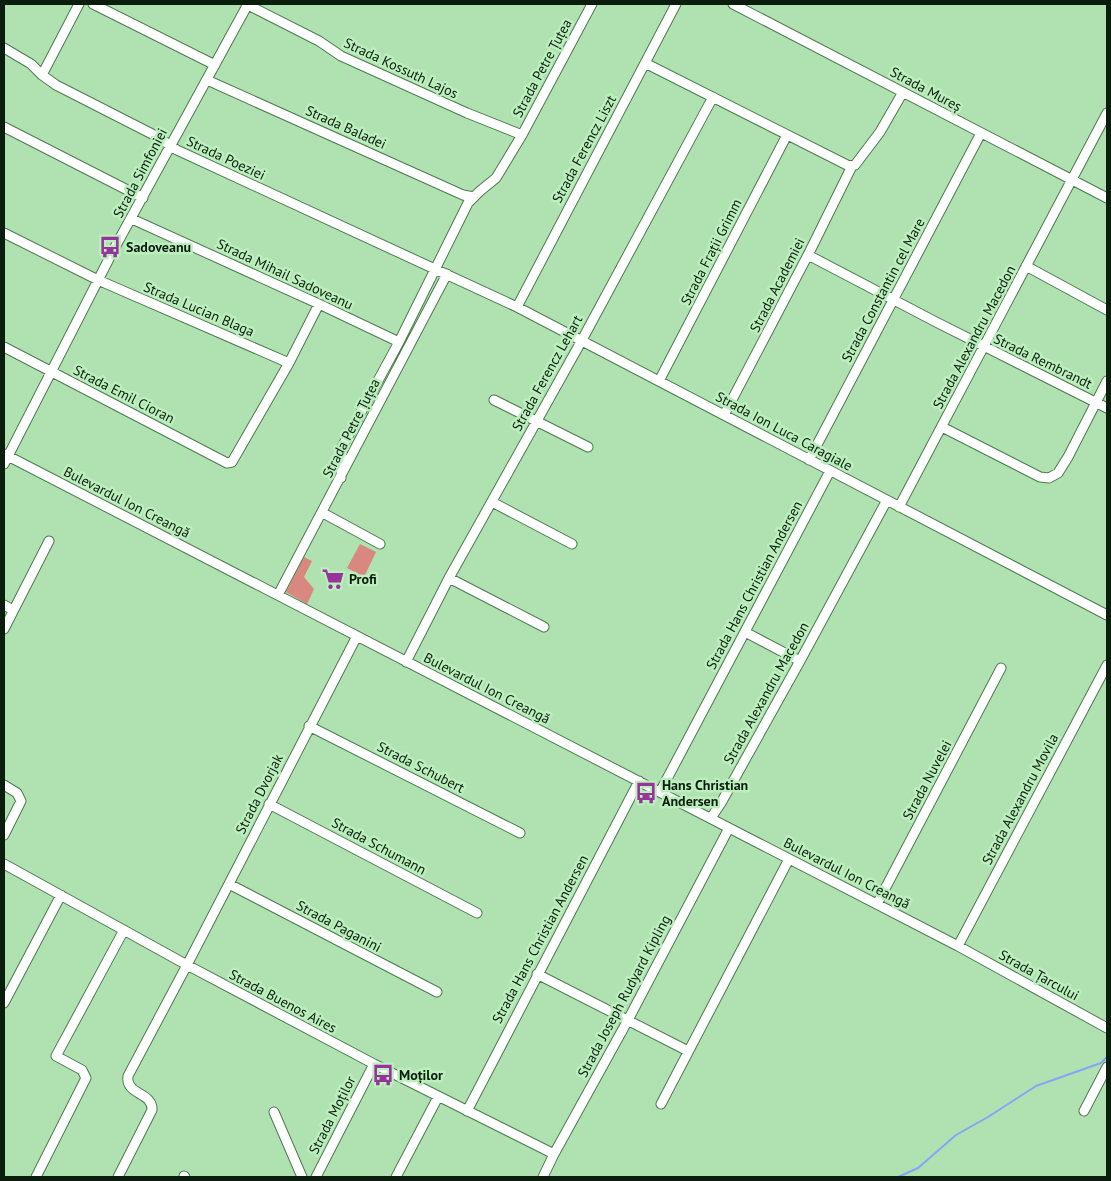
<svg xmlns="http://www.w3.org/2000/svg" width="1111" height="1181" viewBox="0 0 1111 1181" font-family="'PT Sans',sans-serif">
<style>
.green{fill:#da877f}
.lines{fill:none;stroke-linecap:round;stroke-linejoin:round}
.stream{stroke:#83a6f8;stroke-width:2}
.minor-casing{stroke:#4d7b50;stroke-width:11}
.minor{stroke:#fff;stroke-width:9}
.labels{text-anchor:middle;stroke-width:5;stroke-linejoin:round;paint-order:stroke}
.street-label{font-size:14px;fill:#0b1e0d;stroke:#bceebe}
.poi-label{font-size:14px;font-weight:bold;fill:#0b1e0d;stroke:#bceebe;text-anchor:start}
</style>
<rect width="100%" height="100%" fill="#afe1b1"/>
<path class="green" d="M360 544 376 552 364 577 347 568Z
M304 557 312 561 304 577 314 589 307 604 286 592Z"/>
<g class="lines">
<path class="stream" d="M898 1177 918 1168 956 1135 988 1117 1036 1086 1101 1063 1107 1057"/>
<g class="minor-casing">
<path id="minor" d="M93 4 215 65
M246 4 319 41 341 56 467 113 522 135
M733 4 1107 198
M4 48 31 64 42 75 56 85 156 136 177 150 517 307 1107 615
M645 63 849 166 855 165 880 132 903 92
M42 75 79 4
M207 80 463 195 474 197
M4 127 143 198
M132 219 319 304 399 342
M4 233 98 280 289 363
M808 255 936 322 1107 408
M1026 266 1107 310
M517 307 676 4
M4 347 227 463 232 462 289 363 319 304
M659 381 787 135
M494 400 588 447
M724 415 810 251 852 166
M942 427 1040 477 1049 478 1058 473 1068 457 1107 381
M4 454 958 946 1107 1028
M809 460 981 133
M4 464 114 249 248 4
M341 478 342 447 399 342 468 203 480 191 496 178 522 135 592 4
M492 502 572 544
M899 507 1107 113
M323 513 380 544
M449 578 544 627
M278 595 447 274
M4 605 13 610
M4 629 49 541
M745 632 800 661
M406 662 449 578 582 340 713 97
M309 726 520 833
M4 785 17 793 21 801 4 835
M660 792 830 471
M269 804 477 913
M711 818 721 803 800 661 887 500
M4 864 187 965 374 1064 554 1154
M229 884 437 992
M877 904 1001 668
M958 946 1107 665
M537 974 688 1051
M4 1003 61 895
M661 1104 789 859
M467 1111 639 781
M1084 1111 1107 1067
M274 1112 302 1177
M184 1176 185 1177
M36 1177 86 1078 82 1070 56 1056 124 930
M118 1177 152 1110C153 1092 125 1095 128 1076L187 965 357 636
M316 1177 374 1064
M396 1177 438 1097
M543 1177 554 1154 628 1020 729 828"/>
</g>
<use href="#minor" class="minor"/>
</g>
<defs>
<g id="bus-bare" transform="scale(1.725)"><path d="M-5-6H5V4H4V6H2V4H-2V6H-4V4H-5ZM-3.5-4V0h7V-4ZM-3.5 1.2v1.5H-2V1.2ZM2 1.2v1.5H3.5V1.2Z" fill="#96349b" stroke="#bceebe" stroke-width="2.5" paint-order="stroke"/></g>
<g id="supermarket-bare" transform="scale(1.725)"><path d="M-6-5.5h2.5l.6 2H6L4.5 2H-2.5L-4.4-4H-6ZM-1.5 3.2a1.3 1.3 0 1 0 .1 0ZM3 3.2a1.3 1.3 0 1 0 .1 0Z" fill="#96349b" stroke="#bceebe" stroke-width="2.5" paint-order="stroke"/></g>
</defs>
<g fill-rule="evenodd">
<use href="#bus-bare" x="110" y="247"/>
<use href="#supermarket-bare" x="333" y="579"/>
<use href="#bus-bare" x="646" y="793"/>
<use href="#bus-bare" x="383" y="1075"/>
</g>
<g class="labels">
<g class="street-label">
<text transform="translate(401 68) rotate(25)" y="5">Strada Kossuth Lajos</text>
<text transform="translate(542 68) rotate(-62)" y="5">Strada Petre Țuțea</text>
<text transform="translate(926 89) rotate(28)" y="5">Strada Mureș</text>
<text transform="translate(346 127) rotate(24)" y="5">Strada Baladei</text>
<text transform="translate(584 149) rotate(-62)" y="5">Strada Ferencz Liszt</text>
<text transform="translate(226 158) rotate(25)" y="5">Strada Poeziei</text>
<text transform="translate(140 173) rotate(-62)" y="5">Strada Simfoniei</text>
<text transform="translate(711 252) rotate(-63)" y="5">Strada Frații Grimm</text>
<text transform="translate(285 274) rotate(25)" y="5">Strada Mihail Sadoveanu</text>
<text transform="translate(777 285) rotate(-63)" y="5">Strada Academiei</text>
<text transform="translate(883 290) rotate(-62)" y="5">Strada Constantin cel Mare</text>
<text transform="translate(199 309) rotate(23)" y="5">Strada Lucian Blaga</text>
<text transform="translate(974 337) rotate(-62)" y="5">Strada Alexandru Macedon</text>
<text transform="translate(1043 361) rotate(26)" y="5">Strada Rembrandt</text>
<text transform="translate(547 373) rotate(-61)" y="5">Strada Ferencz Lehart</text>
<text transform="translate(124 394) rotate(27)" y="5">Strada Emil Cioran</text>
<text transform="translate(351 428) rotate(-63)" y="5">Strada Petre Țuțea</text>
<text transform="translate(784 431) rotate(28)" y="5">Strada Ion Luca Caragiale</text>
<text transform="translate(127 502) rotate(27)" y="5">Bulevardul Ion Creangă</text>
<text transform="translate(754 585) rotate(-62)" y="5">Strada Hans Christian Andersen</text>
<text transform="translate(487 688) rotate(27)" y="5">Bulevardul Ion Creangă</text>
<text transform="translate(766 693) rotate(-61)" y="5">Strada Alexandru Macedon</text>
<text transform="translate(421 767) rotate(27)" y="5">Strada Schubert</text>
<text transform="translate(927 780) rotate(-62)" y="5">Strada Nuvelei</text>
<text transform="translate(259 794) rotate(-63)" y="5">Strada Dvorjak</text>
<text transform="translate(1020 799) rotate(-62)" y="5">Strada Alexandru Movila</text>
<text transform="translate(379 846) rotate(28)" y="5">Strada Schumann</text>
<text transform="translate(847 873) rotate(27)" y="5">Bulevardul Ion Creangă</text>
<text transform="translate(339 926) rotate(28)" y="5">Strada Paganini</text>
<text transform="translate(540 939) rotate(-62)" y="5">Strada Hans Christian Andersen</text>
<text transform="translate(1039 975) rotate(29)" y="5">Strada Țarcului</text>
<text transform="translate(624 996) rotate(-62)" y="5">Strada Joseph Rudyard Kipling</text>
<text transform="translate(283 1001) rotate(28)" y="5">Strada Buenos Aires</text>
<text transform="translate(332 1115) rotate(-63)" y="5">Strada Moților</text>
</g>
<g class="poi-label">
<text x="126" y="252">Sadoveanu</text>
<text x="349" y="584">Profi</text>
<text x="662" y="790">Hans Christian<tspan x="662" dy="16">Andersen</tspan></text>
<text x="399" y="1080">Moților</text>
</g>
</g>
<rect width="1111" height="1181" fill="none" stroke="#0b1e0d" stroke-width="10"/>
</svg>
